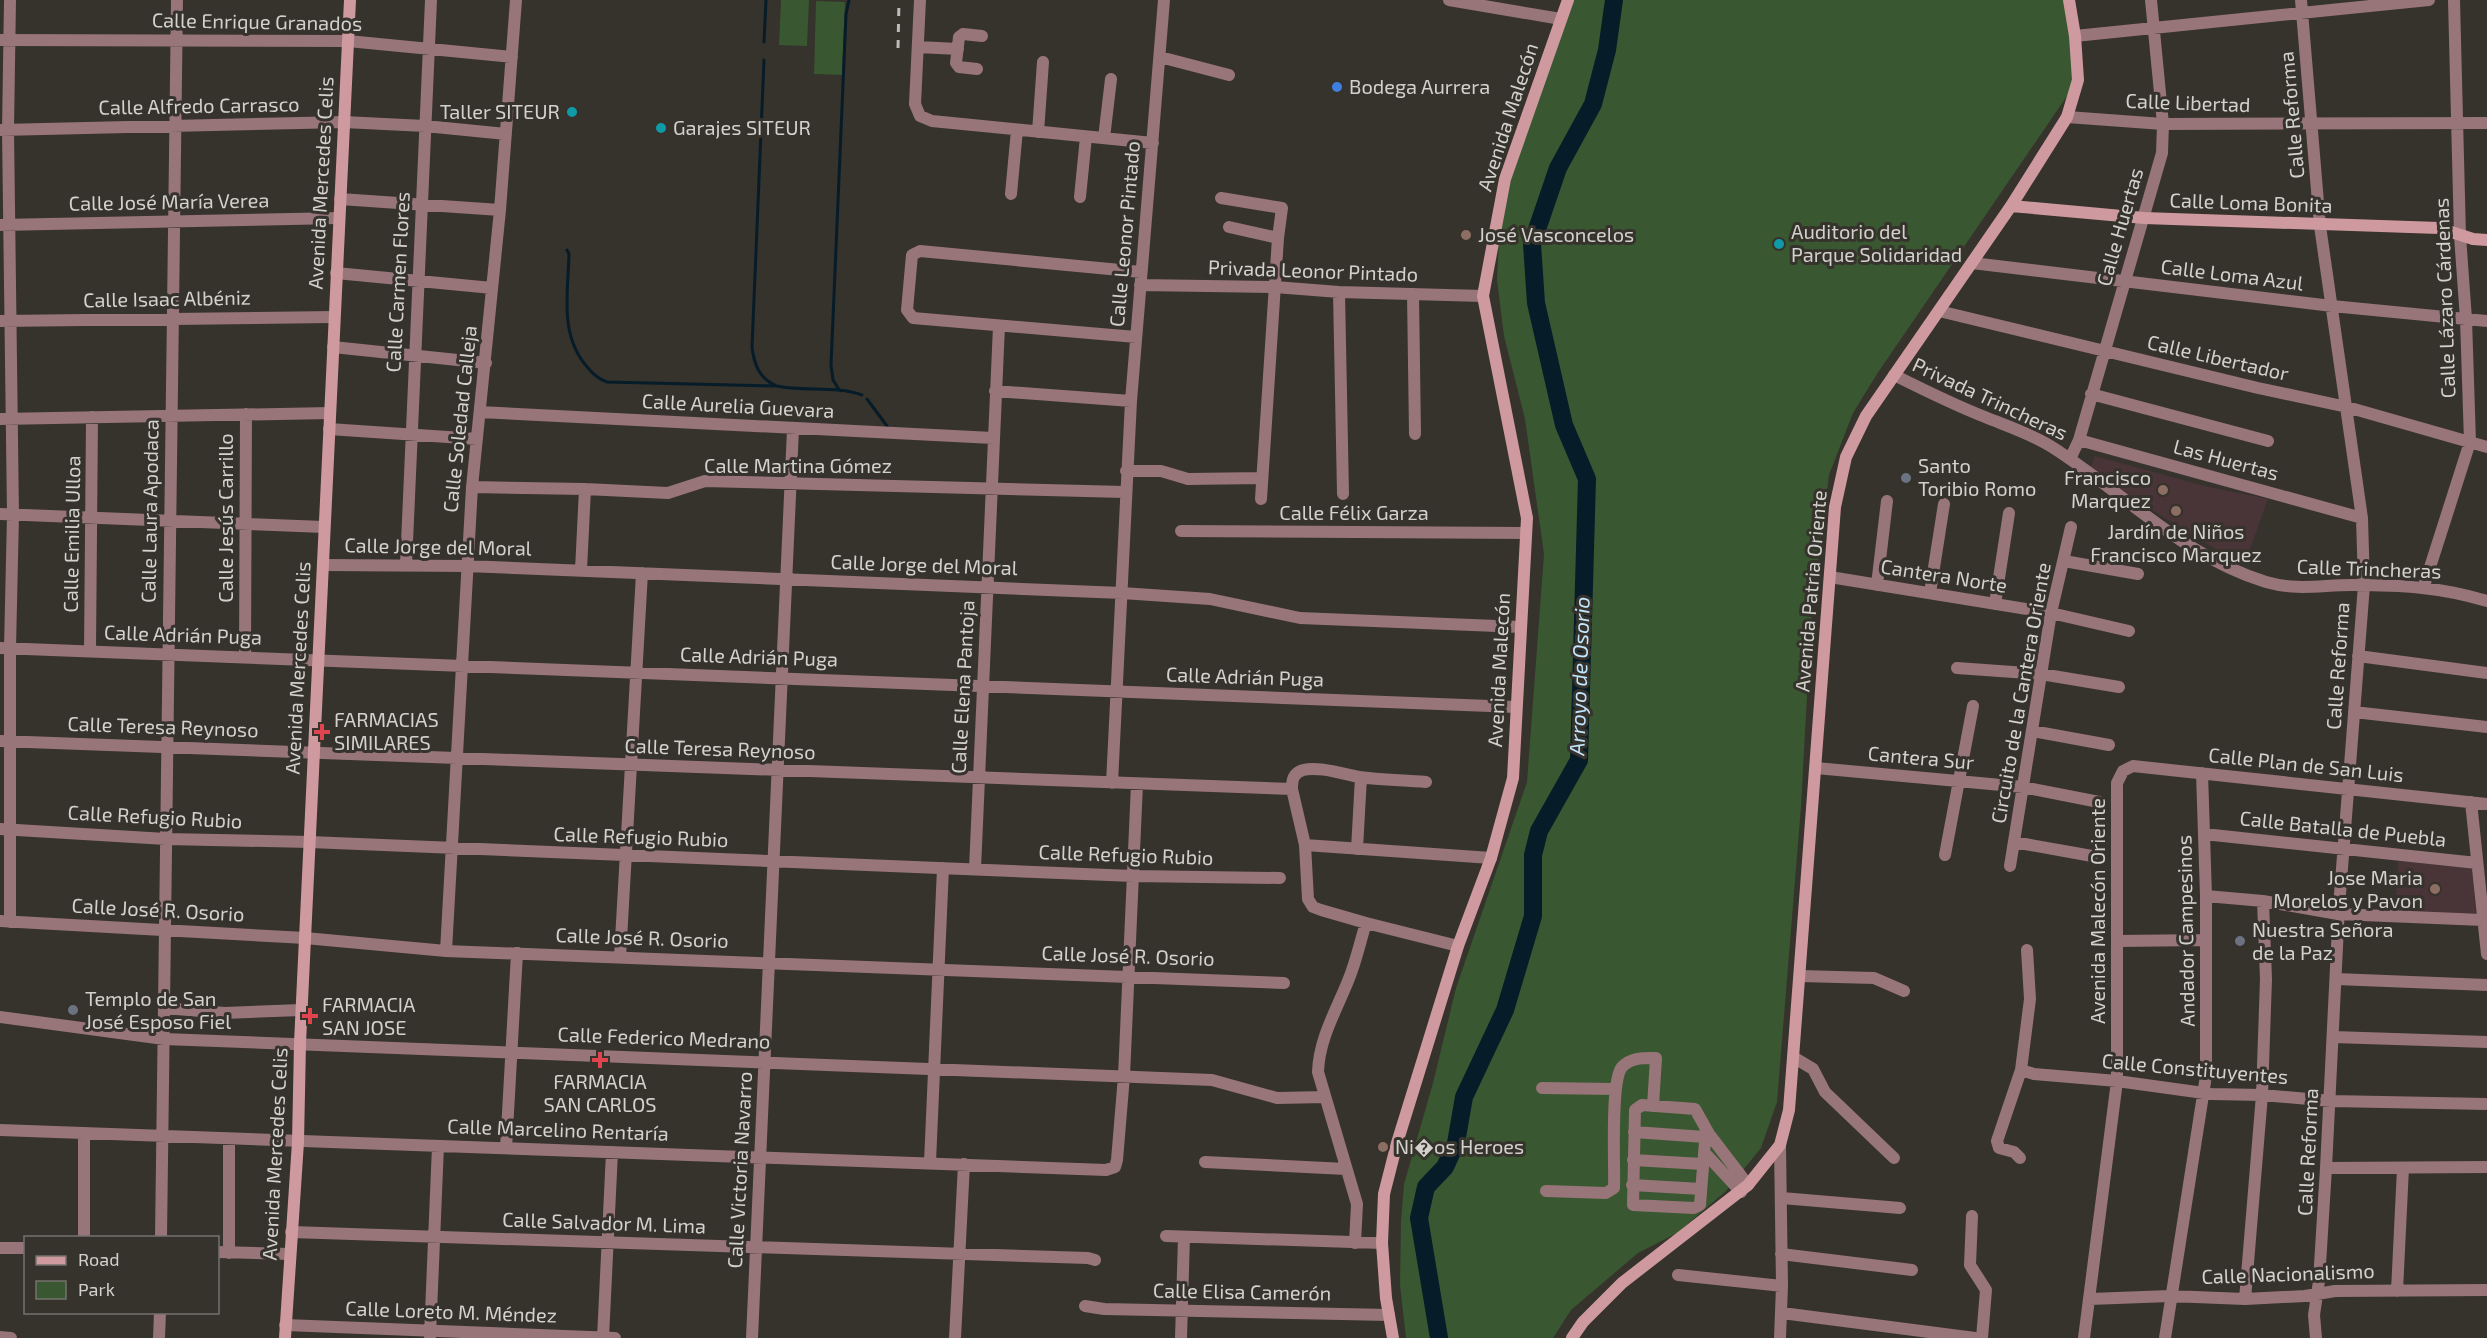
<svg xmlns="http://www.w3.org/2000/svg" width="2487" height="1338" viewBox="0 0 2487 1338" font-family="'Exo 2',sans-serif">
<style>
.education{fill:#493437}
.green{fill:#395730}
.lines{fill:none;stroke-linecap:round;stroke-linejoin:round}
.stream{stroke:#061c29;stroke-width:3}
.river{stroke:#061c29;stroke-width:18}
.street{stroke:#977578;stroke-width:12}
.secondary{stroke:#cf9a9f;stroke-width:12}
.rail{stroke:#bdbbb7;stroke-width:3;stroke-dasharray:8 8;stroke-linecap:butt}
.shop-dot{fill:#3f7fe0;stroke:#36322c;stroke-width:2}
.culture-dot{fill:#0f9aa8;stroke:#36322c;stroke-width:2}
.education-dot{fill:#8d6e63;stroke:#36322c;stroke-width:2}
.worship-dot{fill:#6b7280;stroke:#36322c;stroke-width:2}
.health-dot{fill:#e0444e;stroke:#36322c;stroke-width:2}
.labels{text-anchor:middle;stroke-width:6;stroke-linejoin:round;paint-order:stroke}
.street-label{font-size:20px;fill:#d3d1cd;stroke:#36322c}
.poi-label{font-size:20px;fill:#d3d1cd;stroke:#36322c;text-anchor:start}
.water-label{font-size:21px;font-style:italic;fill:#c1e6fd;stroke:#36322c}
</style>
<rect width="100%" height="100%" fill="#36322c"/>
<path class="education" d="M2095 456 2205 486 2268 499 2245 564 2192 536 2090 469Z
M2398 861 2472 865 2476 913 2395 914Z"/>
<path class="green" d="M781 0H809L807 46 779 45Z
M1568 0H2067L2078 80 1877 374 1853 413 1829 475 1811 622 1801 807 1777 1102 1761 1148 1726 1191 1677 1233 1638 1253 1571 1310 1553 1338H1406L1400 1285 1401 1221 1404 1184 1433 1083 1456 988 1527 782 1544 554 1525 419 1504 336 1497 280 1501 199Z
M816 1 845 2 842 75 814 74Z"/>
<g class="lines">
<path class="stream" d="M764 42 766 0
M764 60 752 347C754 364 759 378 775 385
M567 250 569 254C568 294 559 336 588 368 593 374 598 379 607 382L777 386C804 392 836 385 862 395
M840 391 833 380 831 365 846 14 849 0
M867 399 887 426"/>
<path class="river" d="M1439 1338 1419 1218 1426 1187 1445 1167 1456 1143 1464 1097 1505 1010 1533 916V855L1539 831 1579 760 1587 479 1564 425 1536 303 1532 244 1558 168 1593 104 1607 50 1614 0"/>
<path class="street" d="M10 0 8 130 13 515 10 648V922
M920 0 915 104 920 116 932 121 1153 143
M1449 0 1561 19
M2301 0 2320 226 2362 518 2364 585 2339 907 2326 1168 2319 1281 2314 1315 2316 1338
M2075 36 2429 0
M0 40 348 41 512 57
M918 47 958 49
M1160 57 1229 75
M977 69 959 67 956 63 959 37 963 34 982 36
M2067 117 2163 124 2487 123
M1 130 344 122 425 126 506 134
M1038 132 1043 62
M1104 138 1111 79
M1011 194 1017 130
M1080 197 1086 137
M1221 198 1282 208 1278 238
M340 199 500 210
M0 225 339 218
M1229 227 1278 238 1261 499
M1972 263 2332 306 2487 321
M336 273 492 288
M1140 285 1275 287 1339 292 1483 296
M1339 292 1343 494
M1413 294 1415 434
M1939 311 2258 388 2347 407 2487 447
M0 321 334 317
M1136 337 913 318 907 310 912 255 920 251 1141 272
M333 347 486 363
M1894 375C1924 390 1954 405 1985 417 2007 426 2032 434 2052 447 2123 492 2183 557 2266 582 2298 591 2321 585 2352 585 2401 585 2440 587 2487 601
M995 391 1131 401
M2091 394 2268 441
M480 412 993 438
M0 419 330 413
M329 429 477 439
M2079 440 2362 518
M2070 459 2079 440 2162 153 2163 124 2151 0
M1126 471H1161L1188 479 1262 478
M472 487 585 489 668 493 705 481 1125 492
M0 514 324 527
M1181 531 1526 533
M2064 561 2138 574
M323 565 467 566 1122 593 1210 599 1300 618 1521 627
M406 565 431 0
M581 570 585 489
M1830 577 2051 613 2129 631
M1877 585 1887 501
M2424 586 2470 442 2466 319 2460 236 2454 0
M1930 593 1944 504
M1995 604 2009 513
M0 648 1516 707
M90 651 92 417
M2358 656 2487 673
M245 657 246 414
M1957 668 2041 674 2119 687
M2354 712 2487 727
M2032 731 2109 745
M0 741 1292 789
M1816 768 2023 787 2099 802
M1426 782C1404 780 1381 780 1359 777 1342 774 1320 766 1303 770 1293 773 1292 780 1292 789L1305 845 1308 899 1313 907 1321 910 1366 923 1458 946
M1112 783 1131 401 1164 0
M2471 802 2487 954
M0 829 166 839 310 842 1133 876 1280 878
M2204 834 2477 863
M2014 842 2092 856
M1305 845 1491 858
M1357 849 1361 777
M1945 855 1973 706
M2010 866 2051 613 2071 527
M975 869 999 326
M2206 896 2263 901 2338 914 2483 920
M0 921 305 938 446 951 1284 983
M2118 941 2206 940
M446 951 472 487 500 210 516 0
M620 957 642 573
M1800 976 1874 978 1904 991
M2336 979 2487 985
M164 1008 225 1013 301 1010
M0 1017 164 1039 1212 1080 1277 1098 1325 1097
M2333 1037 2487 1042
M1793 1057 1813 1069 1825 1092 1894 1158
M2021 1070 2034 1074 2117 1081 2211 1094 2262 1095 2331 1101 2487 1104
M1542 1088 1615 1089
M1706 1129 1700 1205 1694 1208 1633 1205 1635 1110 1642 1105 1695 1109 1709 1134 1748 1185
M0 1130 1106 1170 1115 1167 1117 1160 1124 1076 1137 784
M1634 1132 1705 1137
M229 1139V1253
M506 1148 517 953
M1704 1152 1741 1192
M2020 1158 2014 1152 1999 1148 1997 1141 2021 1070 2030 999 2027 950
M1633 1160 1703 1164
M930 1162 943 868
M1205 1162 1346 1169
M2326 1168 2487 1167
M1632 1185 1701 1189
M1546 1191 1606 1193 1614 1188C1615 1167 1610 1081 1622 1067 1631 1057 1644 1058 1656 1058L1653 1106
M1782 1198 1900 1208
M1972 1216 1970 1265 1986 1290 1982 1338
M291 1232 1088 1258 1095 1260
M1166 1236 1382 1243
M84 1238V1133
M161 1238 177 0
M1355 1243 1357 1204 1318 1072C1319 1039 1336 1011 1348 981 1356 962 1360 942 1366 923
M0 1248H26
M218 1252 290 1254
M1781 1254 1912 1270
M1678 1275 1782 1286
M2397 1291 2403 1168
M2090 1299 2170 1296 2245 1299 2305 1296 2335 1291 2487 1290
M2245 1299 2262 1095 2266 979 2263 901
M1085 1306 1104 1309 1389 1315
M1782 1313 1975 1338
M285 1325 615 1338
M430 1336 438 1146
M0 1337 11 1338
M159 1338 160 1312
M603 1338 612 1152
M752 1338 793 429
M955 1338 964 1164
M1181 1338 1184 1237
M1780 1338 1782 1286 1780 1145
M2084 1338 2117 1081V783L2123 771 2133 766 2487 804
M2165 1338 2206 1076V896L2202 773"/>
<path class="secondary" d="M2011 206 2144 218 2439 228 2473 239 2487 240
M285 1338 298 1142 300 1043 350 0
M1393 1338 1386 1298 1382 1243 1384 1194 1397 1143 1458 946 1491 858 1513 778 1527 518 1483 296 1505 179 1568 0
M1572 1338 1583 1322 1622 1283 1748 1185 1780 1145 1789 1110 1835 507 1846 457 1866 416 2011 206 2067 117 2078 80 2075 36 2069 0"/>
<path class="rail" d="M898 48 899 0"/>
</g>
<circle class="shop-dot" cx="1337" cy="87" r="6"/>
<g class="culture-dot">
<circle cx="572" cy="112" r="6"/>
<circle cx="661" cy="128" r="6"/>
<circle cx="1779" cy="244" r="6"/>
</g>
<g class="education-dot">
<circle cx="1466" cy="235" r="6"/>
<circle cx="2163" cy="490" r="6"/>
<circle cx="2176" cy="511" r="6"/>
<circle cx="2435" cy="889" r="6"/>
<circle cx="1383" cy="1147" r="6"/>
</g>
<g class="worship-dot">
<circle cx="1906" cy="478" r="6"/>
<circle cx="2240" cy="941" r="6"/>
<circle cx="73" cy="1010" r="6"/>
</g>
<g class="health-dot">
<path d="M319 723h6v6h6v6h-6v6h-6v-6h-6v-6h6z"/>
<path d="M307 1007h6v6h6v6h-6v6h-6v-6h-6v-6h6z"/>
<path d="M597 1051h6v6h6v6h-6v6h-6v-6h-6v-6h6z"/>
</g>
<g class="labels">
<g class="street-label">
<text transform="translate(257 22) rotate(1)" y="7">Calle Enrique Granados</text>
<text transform="translate(2188 103) rotate(2)" y="7">Calle Libertad</text>
<text transform="translate(199 106) rotate(-1)" y="7">Calle Alfredo Carrasco</text>
<text transform="translate(2292 115) rotate(-95)" y="7">Calle Reforma</text>
<text transform="translate(1508 117) rotate(-72)" y="7">Avenida Malecón</text>
<text transform="translate(321 183) rotate(-87)" y="7">Avenida Mercedes Celis</text>
<text transform="translate(169 202) rotate(-1)" y="7">Calle José María Verea</text>
<text transform="translate(2251 203) rotate(2)" y="7">Calle Loma Bonita</text>
<text transform="translate(2120 227) rotate(-74)" y="7">Calle Huertas</text>
<text transform="translate(1125 234) rotate(-85)" y="7">Calle Leonor Pintado</text>
<text transform="translate(1313 271) rotate(2)" y="7">Privada Leonor Pintado</text>
<text transform="translate(2232 275) rotate(7)" y="7">Calle Loma Azul</text>
<text transform="translate(398 282) rotate(-87)" y="7">Calle Carmen Flores</text>
<text transform="translate(2445 298) rotate(-92)" y="7">Calle Lázaro Cárdenas</text>
<text transform="translate(167 299) rotate(-1)" y="7">Calle Isaac Albéniz</text>
<text transform="translate(2218 358) rotate(13)" y="7">Calle Libertador</text>
<text transform="translate(1990 399) rotate(25)" y="7">Privada Trincheras</text>
<text transform="translate(738 406) rotate(3)" y="7">Calle Aurelia Guevara</text>
<text transform="translate(460 419) rotate(-84)" y="7">Calle Soledad Calleja</text>
<text transform="translate(2226 460) rotate(15)" y="7">Las Huertas</text>
<text x="798" y="473">Calle Martina Gómez</text>
<text transform="translate(150 511) rotate(-89)" y="7">Calle Laura Apodaca</text>
<text x="1354" y="520">Calle Félix Garza</text>
<text transform="translate(226 518) rotate(-90)" y="7">Calle Jesús Carrillo</text>
<text transform="translate(72 534) rotate(-89)" y="7">Calle Emilia Ulloa</text>
<text transform="translate(438 547) rotate(1)" y="7">Calle Jorge del Moral</text>
<text transform="translate(924 565) rotate(2)" y="7">Calle Jorge del Moral</text>
<text transform="translate(2369 569) rotate(2)" y="7">Calle Trincheras</text>
<text transform="translate(1944 576) rotate(9)" y="7">Cantera Norte</text>
<text transform="translate(1811 591) rotate(-85)" y="7">Avenida Patria Oriente</text>
<text transform="translate(183 635) rotate(2)" y="7">Calle Adrián Puga</text>
<text transform="translate(759 657) rotate(2)" y="7">Calle Adrián Puga</text>
<text transform="translate(2338 666) rotate(-86)" y="7">Calle Reforma</text>
<text transform="translate(298 668) rotate(-87)" y="7">Avenida Mercedes Celis</text>
<text transform="translate(1499 670) rotate(-87)" y="7">Avenida Malecón</text>
<text transform="translate(1245 677) rotate(2)" y="7">Calle Adrián Puga</text>
<text transform="translate(963 687) rotate(-87)" y="7">Calle Elena Pantoja</text>
<text transform="translate(2021 693) rotate(-80)" y="7">Circuito de la Cantera Oriente</text>
<text transform="translate(163 727) rotate(2)" y="7">Calle Teresa Reynoso</text>
<text transform="translate(720 749) rotate(2)" y="7">Calle Teresa Reynoso</text>
<text transform="translate(1921 758) rotate(5)" y="7">Cantera Sur</text>
<text transform="translate(2306 765) rotate(6)" y="7">Calle Plan de San Luis</text>
<text transform="translate(155 817) rotate(3)" y="7">Calle Refugio Rubio</text>
<text transform="translate(2343 829) rotate(6)" y="7">Calle Batalla de Puebla</text>
<text transform="translate(641 837) rotate(2)" y="7">Calle Refugio Rubio</text>
<text transform="translate(1126 855) rotate(2)" y="7">Calle Refugio Rubio</text>
<text transform="translate(158 910) rotate(3)" y="7">Calle José R. Osorio</text>
<text transform="translate(2098 911) rotate(-90)" y="7">Avenida Malecón Oriente</text>
<text transform="translate(2186 931) rotate(-91)" y="7">Andador Campesinos</text>
<text transform="translate(642 938) rotate(2)" y="7">Calle José R. Osorio</text>
<text transform="translate(1128 956) rotate(2)" y="7">Calle José R. Osorio</text>
<text transform="translate(664 1038) rotate(2)" y="7">Calle Federico Medrano</text>
<text transform="translate(2195 1069) rotate(5)" y="7">Calle Constituyentes</text>
<text transform="translate(558 1130) rotate(2)" y="7">Calle Marcelino Rentaría</text>
<text transform="translate(2308 1152) rotate(-87)" y="7">Calle Reforma</text>
<text transform="translate(275 1154) rotate(-87)" y="7">Avenida Mercedes Celis</text>
<text transform="translate(740 1170) rotate(-87)" y="7">Calle Victoria Navarro</text>
<text transform="translate(604 1223) rotate(2)" y="7">Calle Salvador M. Lima</text>
<text transform="translate(2288 1274) rotate(-2)" y="7">Calle Nacionalismo</text>
<text transform="translate(1242 1292) rotate(1)" y="7">Calle Elisa Camerón</text>
<text transform="translate(451 1312) rotate(2)" y="7">Calle Loreto M. Méndez</text>
</g>
<g class="poi-label">
<text x="1349" y="94">Bodega Aurrera</text>
<text x="560" y="119" text-anchor="end">Taller SITEUR</text>
<text x="673" y="135">Garajes SITEUR</text>
<text x="1791" y="239">Auditorio del<tspan x="1791" dy="23">Parque Solidaridad</tspan></text>
<text x="1478" y="242">José Vasconcelos</text>
<text x="1918" y="473">Santo<tspan x="1918" dy="23">Toribio Romo</tspan></text>
<text x="2151" y="485" text-anchor="end">Francisco<tspan x="2151" dy="23">Marquez</tspan></text>
<text x="2176" y="539" text-anchor="middle">Jardín de Niños<tspan x="2176" dy="23">Francisco Marquez</tspan></text>
<text x="334" y="727">FARMACIAS<tspan x="334" dy="23">SIMILARES</tspan></text>
<text x="2423" y="885" text-anchor="end">Jose Maria<tspan x="2423" dy="23">Morelos y Pavon</tspan></text>
<text x="2252" y="937">Nuestra Señora<tspan x="2252" dy="23">de la Paz</tspan></text>
<text x="85" y="1006">Templo de San<tspan x="85" dy="23">José Esposo Fiel</tspan></text>
<text x="322" y="1012">FARMACIA<tspan x="322" dy="23">SAN JOSE</tspan></text>
<text x="600" y="1089" text-anchor="middle">FARMACIA<tspan x="600" dy="23">SAN CARLOS</tspan></text>
<text x="1395" y="1154">Ni�os Heroes</text>
</g>
<g class="water-label">
<text transform="translate(1580 676) rotate(-88)" y="7">Arroyo de Osorio</text>
</g>
</g>
<rect x="24" y="1236" width="195" height="78" fill="#36322c" stroke="#75726c" stroke-width="1.5"/>
<rect x="36" y="1256" width="30" height="9" fill="#cf9a9f" stroke="#75726c" stroke-width="1.5"/>
<text x="78" y="1266" font-size="18" fill="#d3d1cd">Road</text>
<rect x="36" y="1281" width="30" height="18" fill="#395730" stroke="#75726c" stroke-width="1.5"/>
<text x="78" y="1296" font-size="18" fill="#d3d1cd">Park</text>
</svg>
